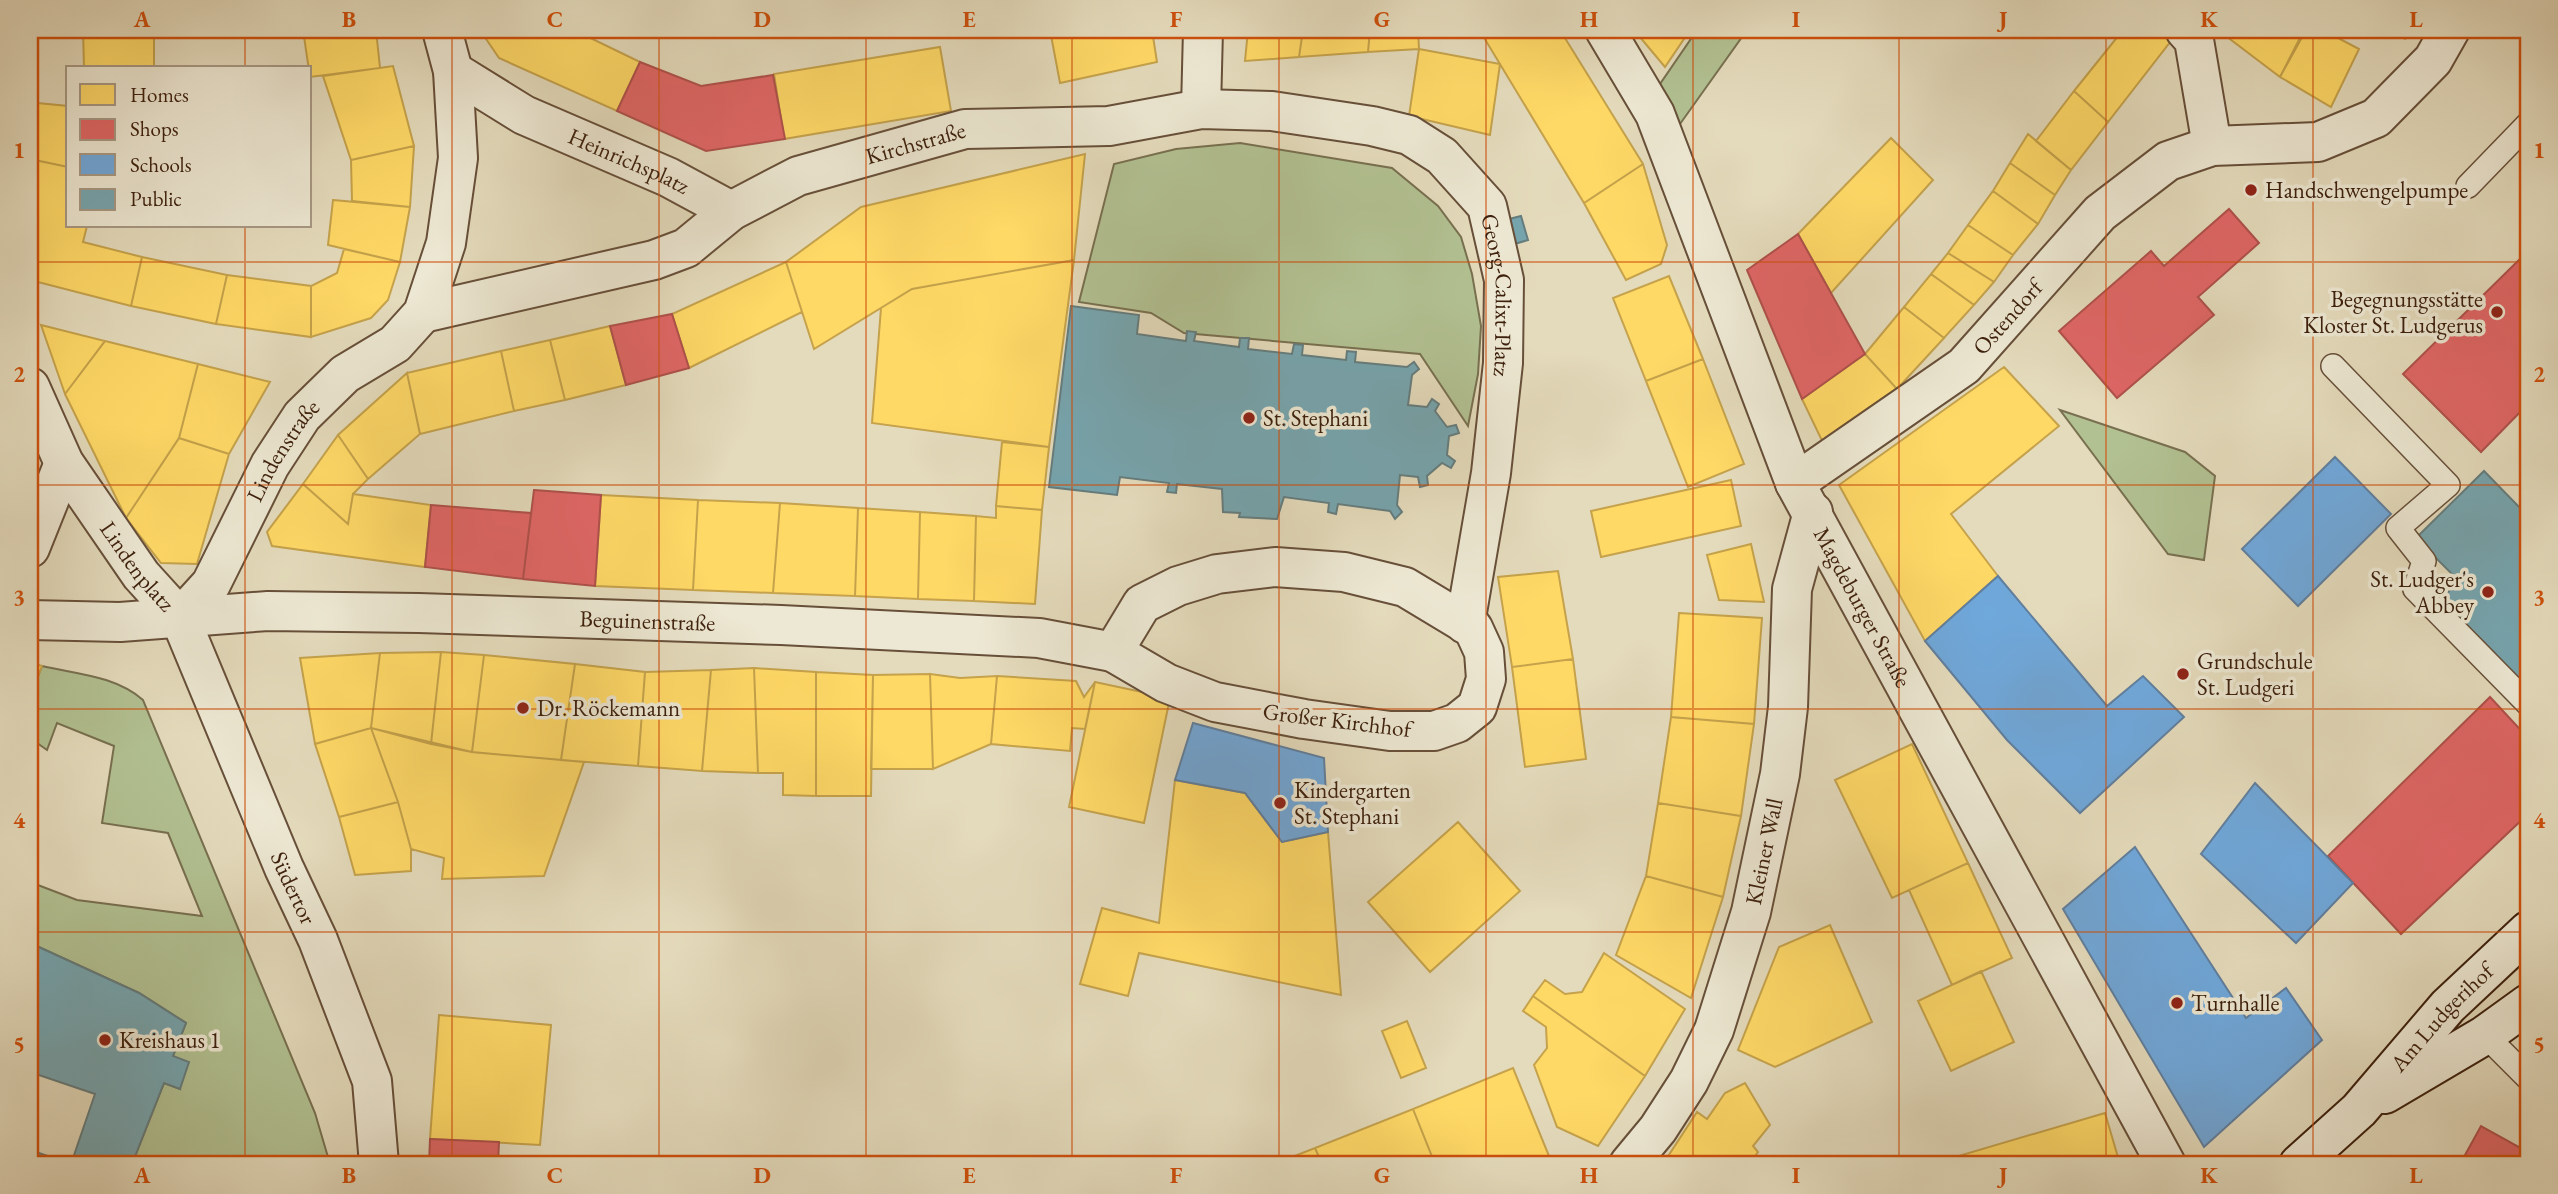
<svg xmlns="http://www.w3.org/2000/svg" width="2558" height="1194" viewBox="0 0 2558 1194" font-family="'EB Garamond',serif">
<style>
.green{fill:#b2c192;stroke:#787050;stroke-width:2}
.homes{fill:#ffd966;stroke:#c5a24b;stroke-width:2}
.shops{fill:#e06666;stroke:#af514b;stroke-width:2}
.schools{fill:#6fa8dc;stroke:#607f9e;stroke-width:2}
.public{fill:#76a5af;stroke:#657d7e;stroke-width:2}
.lines{fill:none;stroke-linecap:round;stroke-linejoin:round}
.lane-casing{stroke:#674f39;stroke-width:26}
.street-casing{stroke:#674f39;stroke-width:42}
.secondary-casing{stroke:#3d200d;stroke-width:42}
.lane{stroke:#ede8d3;stroke-width:23}
.street{stroke:#ede8d3;stroke-width:38}
.secondary{stroke:#ede8d3;stroke-width:38}
.grid{fill:none;stroke:#ce500c;stroke-width:2;stroke-opacity:0.55}
.poi-dot{fill:#8f2418;stroke:#ede8d3;stroke-width:2.5}
.labels{text-anchor:middle;stroke-width:7;stroke-linejoin:round;paint-order:stroke}
.street-label{font-size:23px;fill:#3d200d;stroke:#ede8d3}
.poi-label{font-size:23px;fill:#3d200d;stroke:#ede8d3;text-anchor:start}
.neatline{fill:none;stroke:#ce500c;stroke-width:2.5}
.grid-label{font-size:23px;text-anchor:middle;font-weight:bold;fill:#ce500c}
</style>
<rect width="100%" height="100%" fill="#e4dbbc"/>
<filter id="stains"><feTurbulence type="fractalNoise" baseFrequency=".00286" numOctaves="4"/><feColorMatrix values="0 0 0 0 .2 0 0 0 0 .09 0 0 0 0 .02 0 0 0 .5 -.17"/></filter>
<radialGradient id="worn" r=".72"><stop offset=".6" stop-color="#630" stop-opacity="0"/><stop offset="1" stop-color="#630" stop-opacity=".3"/></radialGradient>
<path class="green" d="M1697 30H1747L1675 131 1658 87Z
M1240 143 1392 168 1438 206 1461 237 1472 274 1481 326 1478 374 1468 426 1420 354 1184 333 1151 313 1079 302 1114 164 1176 149Z
M2060 410 2185 452 2215 476 2204 560 2168 554Z
M42 666C77 674 116 676 143 700L315 1113 330 1164H132L164 1083 180 1089 173 1056 186 1023 139 993 30 943V882L77 900 202 916 168 833 102 823 114 746 57 723 47 750 30 738V697Z"/>
<path class="homes" d="M83 30H154V68H84Z
M303 30H376L380 68 310 77Z
M480 30H574L640 62 617 111 499 58Z
M1050 30H1152L1157 62 1060 83Z
M1248 30H1303L1299 57 1245 61Z
M1303 30H1370L1368 52 1299 57Z
M1370 30H1418L1419 49 1368 52Z
M1560 30 1643 164 1584 203 1480 31Z
M1634 30H1690L1665 67Z
M2114 30H2168L2174 37 2108 122 2074 91 2119 35Z
M2218 30H2296L2302 34 2280 77Z
M2306 30H2323L2359 49 2331 107 2280 77Z
M2391 30H2412L2405 39Z
M940 47 951 111 784 139 774 74Z
M1419 49 1500 64 1490 135 1409 116Z
M393 66 414 146 351 160 323 76Z
M2074 91 2108 122 2071 170 2036 141Z
M37 103 68 106V167L30 159Z
M2028 134 2071 170 2055 195 2010 163Z
M1891 138 1933 180 1831 293 1798 234Z
M414 146 410 207 352 201 351 160Z
M1085 154 1074 260 912 289 814 349 786 262 861 207Z
M30 159 68 167V226H87L83 242 142 257 131 306 30 280Z
M2010 163 2055 195 2038 224 1993 191Z
M1643 164 1667 245 1661 264 1626 280 1584 203Z
M1993 191 2038 224 2013 255 1968 225Z
M333 200 410 207 400 262 328 245Z
M1968 225 2013 255 1994 282 1948 253Z
M344 249 400 262 388 300 371 318 311 337V286L337 273Z
M1948 253 1994 282 1974 305 1931 274Z
M142 257 227 275 216 324 131 306Z
M1074 260 1049 447 872 423 881 308 912 289Z
M786 262 802 312 689 368 672 314Z
M1931 274 1974 305 1944 338 1904 307Z
M227 275 311 286V337L216 324Z
M1669 276 1703 359 1646 381 1613 298Z
M1904 307 1944 338 1897 389 1865 354Z
M41 325 105 341 65 394Z
M610 326 626 385 565 400 550 340Z
M550 340 565 400 514 411 501 351Z
M105 341 198 364 179 438 126 518 65 394Z
M501 351 514 411 420 434 407 373Z
M1865 354 1897 389 1826 449 1802 399Z
M1703 359 1744 464 1688 487 1646 381Z
M198 364 270 382 229 454 179 438Z
M2004 367 2059 426 1951 514 1998 576 1925 641 1839 485Z
M407 373 420 434 368 479 338 435Z
M338 435 368 479 353 494 348 524 303 484Z
M179 438 229 454 197 564 161 563 126 518Z
M1002 442 1049 447 1042 510 996 506Z
M1731 480 1741 526 1601 557 1591 511Z
M303 484 348 524 353 494 431 505 425 567 272 546 267 532Z
M601 495 698 500 693 590 595 586Z
M698 500 780 503 773 593 693 590Z
M780 503 858 508 855 596 773 593Z
M996 506 1042 510 1035 604 974 601 976 516 996 518Z
M858 508 920 512 918 599 855 596Z
M920 512 976 516 974 601 918 599Z
M1751 544 1764 602 1719 600 1707 555Z
M1558 571 1573 659 1512 667 1498 577Z
M1679 613 1762 618 1754 724 1671 717Z
M441 652 431 744 371 728 380 653Z
M441 652 484 655 472 752 431 744Z
M380 653 371 728 315 744 300 658Z
M484 655 575 664 561 760 472 752Z
M1573 659 1586 759 1525 767 1512 667Z
M30 662 42 666 30 697Z
M575 664 645 672 638 766 561 760Z
M754 668 758 773 702 771 711 670Z
M754 668 816 672V796L783 795V773H758Z
M711 670 702 771 638 766 645 672Z
M816 672 873 675 871 796H816Z
M930 674 933 769H871L873 675Z
M930 674 960 678 997 676 991 744 933 769Z
M997 676 1076 681 1084 697 1095 682 1085 729 1072 728 1070 751 991 744Z
M1095 682 1170 698 1144 823 1069 807Z
M1671 717 1754 724 1741 816 1658 803Z
M371 728 472 752 584 762 544 876 442 879 444 858 411 849 398 802Z
M371 728 398 802 339 817 315 744Z
M1912 744 1968 863 1892 898 1835 780Z
M1175 780 1245 793 1282 842 1328 832 1341 995 1139 953 1128 996 1080 984 1102 908 1159 923Z
M398 802 411 849V871L355 875 339 817Z
M1658 803 1741 816 1723 897 1646 876Z
M1458 822 1520 891 1430 972 1368 902Z
M1968 863 2012 958 1952 985 1909 890Z
M1646 876 1723 897 1691 998 1616 955Z
M1830 925 1872 1022 1775 1067 1738 1050 1779 947Z
M1604 953 1685 1009 1645 1076 1533 996 1545 980 1565 994 1582 992Z
M1981 971 2014 1042 1951 1071 1918 1001Z
M1533 996 1645 1076 1598 1146 1557 1127 1534 1065 1547 1048 1546 1027 1523 1011Z
M439 1015 551 1025 540 1145 430 1139Z
M1407 1021 1426 1068 1401 1078 1382 1031Z
M1513 1068 1549 1156 1529 1164H1435L1413 1109Z
M1745 1083 1770 1125 1753 1146 1758 1152 1749 1164H1663L1697 1112 1707 1119 1725 1093Z
M1413 1109 1435 1164H1322L1315 1148Z
M2105 1113 2120 1164H1939L1938 1162Z
M1315 1148 1322 1164H1274Z"/>
<path class="shops" d="M640 62 701 86 773 75 785 139 706 151 617 111Z
M2229 209 2259 243 2198 297 2214 315 2117 398 2059 331 2151 251 2164 266Z
M1798 234 1865 354 1802 399 1747 270Z
M2528 251V404L2481 452 2403 374Z
M672 314 689 368 626 385 610 326Z
M534 490 601 495 595 586 523 579Z
M431 505 531 513 523 579 425 567Z
M2490 697 2528 738V814L2401 934 2328 856Z
M2481 1126 2528 1152V1164H2460Z
M430 1139 499 1142 498 1164H429Z"/>
<path class="schools" d="M2335 457 2391 514 2298 606 2242 549Z
M1998 576 2107 706 2143 676 2184 717 2080 813 2007 740 1925 641Z
M1193 723 1324 758 1328 832 1282 842 1245 793 1175 780Z
M2255 783 2353 883 2296 943 2201 854Z
M2135 847 2246 1018 2286 988 2322 1040 2204 1147 2063 909Z"/>
<path class="public" d="M1521 216 1528 240 1508 246 1501 221Z
M1071 306 1139 315 1137 334 1186 341 1187 331 1196 332 1194 341 1239 347 1240 338H1249L1248 349 1292 354 1294 344 1303 345 1302 355 1346 360 1347 351 1356 352 1355 362 1407 367 1414 362 1419 369 1412 375 1408 405 1427 407 1432 399 1439 404 1435 411 1447 427 1456 425 1459 433 1449 436 1447 455 1455 461 1451 468 1442 463 1427 476 1428 485 1420 487 1418 477 1400 475 1397 505 1402 512 1395 519 1390 511 1338 504 1336 514 1328 512 1329 503 1284 497 1277 519 1239 517 1240 513 1223 512 1222 489 1177 484 1176 493 1167 492 1169 483 1120 477 1117 495 1049 487Z
M2484 471 2523 511 2528 506V695L2437 603 2459 581 2416 538Z
M30 943 139 993 186 1023 173 1056 189 1062 180 1089 164 1083 132 1164H71L95 1094 30 1072Z
M30 1150 71 1164H30Z"/>
<g class="lines">
<g class="lane-casing">
<path id="lane" d="M2468 186 2528 124
M2333 366 2448 485 2398 528 2424 561 2415 589 2528 704
M2485 1035 2528 1078"/>
</g>
<g class="street-casing">
<g id="street">
<path id="s1" d="M1605 30 1655 114 1795 483 2166 1164"/>
<path d="M2185 30 2194 40 2212 146"/>
<path id="s2" d="M453 71 524 115 668 177 731 211"/>
<path d="M1201 109 1203 30"/>
<path id="s3" d="M423 313 654 260 686 248 731 211 798 176 965 129 1109 126 1201 109 1272 111 1372 126 1409 135 1442 156 1487 206 1504 280 1503 363 1491 473 1465 624"/>
<path id="s4" d="M30 387 64 463 141 575 180 618 284 868 318 940 372 1081 379 1164"/>
<path id="s5" d="M1795 483 1964 366 2100 213 2168 161 2212 146 2318 142 2376 118 2433 60 2450 30"/>
<path d="M30 548 64 463"/>
<path d="M1275 567 1344 572 1405 587 1473 628 1484 652 1486 679 1477 707 1457 723 1434 731H1390L1304 719 1215 702 1166 683 1113 652 1142 604 1178 586 1217 574Z"/>
<path id="s6" d="M180 618 211 584 270 465 302 416 345 374 395 344 423 313 446 243 458 158 453 71 442 30"/>
<path id="s7" d="M30 620 120 622 268 611 419 613 781 625 1039 638 1113 652"/>
<path id="s8" d="M1629 1164 1658 1129 1689 1081 1714 1030 1751 912 1780 774 1788 707 1792 589 1813 512"/>
</g>
</g>
<g class="secondary-casing">
<g id="secondary">
<path d="M2385 1094 2485 1035 2528 1004"/>
<path id="s9" d="M2299 1164 2359 1110 2448 1006 2528 931"/>
</g>
</g>
<use href="#lane" class="lane"/>
<use href="#street" class="street"/>
<use href="#secondary" class="secondary"/>
</g>
<path class="grid" d="M245 30V68M452 30V1164M659 30V1164M866 30V1164M1072 30V1164M1279 30V1164M1486 30V1164M1693 30V1164M1899 30V1164M2106 30V1164M2313 30V1164M245 226V1164M30 262H2528M30 485H2528M30 709H2528M30 932H2528"/>
<g class="poi-dot">
<circle cx="2251" cy="190" r="7"/>
<circle cx="2497" cy="312" r="7"/>
<circle cx="1249" cy="418" r="7"/>
<circle cx="2488" cy="592" r="7"/>
<circle cx="2183" cy="674" r="7"/>
<circle cx="523" cy="708" r="7"/>
<circle cx="1280" cy="803" r="7"/>
<circle cx="2177" cy="1003" r="7"/>
<circle cx="105" cy="1040" r="7"/>
</g>
<g class="labels">
<g class="street-label">
<text dy="8" stroke="none"><textPath href="#s3" startOffset="527">Kirchstraße</textPath></text>
<text dy="8" stroke="none"><textPath href="#s2" startOffset="198">Heinrichsplatz</textPath></text>
<text dy="8" stroke="none"><textPath href="#s3" startOffset="1223">Georg-Calixt-Platz</textPath></text>
<text dy="8" stroke="none"><textPath href="#s5" startOffset="271">Ostendorf</textPath></text>
<text dy="8" stroke="none"><textPath href="#s6" startOffset="198">Lindenstraße</textPath></text>
<text dy="8" stroke="none"><textPath href="#s4" startOffset="210">Lindenplatz</textPath></text>
<text dy="8" stroke="none"><textPath href="#s1" startOffset="634">Magdeburger Straße</textPath></text>
<text dy="8" stroke="none"><textPath href="#s7" startOffset="618">Beguinenstraße</textPath></text>
<text transform="translate(1337 720) rotate(7)" y="8">Großer Kirchhof</text>
<text dy="8" stroke="none"><textPath href="#s8" startOffset="345">Kleiner Wall</textPath></text>
<text dy="8" stroke="none"><textPath href="#s4" startOffset="570">Südertor</textPath></text>
<text dy="8" stroke="none"><textPath href="#s9" startOffset="205">Am Ludgerihof</textPath></text>
</g>
<g class="poi-label">
<text x="2265" y="198">Handschwengelpumpe</text>
<text x="2483" y="307" text-anchor="end">Begegnungsstätte<tspan x="2483" dy="26">Kloster St. Ludgerus</tspan></text>
<text x="1263" y="426">St. Stephani</text>
<text x="2474" y="587" text-anchor="end">St. Ludger's<tspan x="2474" dy="26">Abbey</tspan></text>
<text x="2197" y="669">Grundschule<tspan x="2197" dy="26">St. Ludgeri</tspan></text>
<text x="537" y="716">Dr. Röckemann</text>
<text x="1294" y="798">Kindergarten<tspan x="1294" dy="26">St. Stephani</tspan></text>
<text x="2191" y="1011">Turnhalle</text>
<text x="119" y="1048">Kreishaus 1</text>
</g>
</g>
<rect width="2558" height="1194" fill="none" stroke="#e4dbbc" stroke-width="77"/>
<rect x="66" y="66" width="245" height="161" fill="#ede8d3" stroke="#a79884" stroke-width="2"/>
<rect x="80" y="84" width="35" height="21" fill="#ffd966" stroke="#a79884" stroke-width="2"/>
<text x="130" y="102" font-size="21" fill="#3d200d">Homes</text>
<rect x="80" y="119" width="35" height="21" fill="#e06666" stroke="#a79884" stroke-width="2"/>
<text x="130" y="136" font-size="21" fill="#3d200d">Shops</text>
<rect x="80" y="154" width="35" height="21" fill="#6fa8dc" stroke="#a79884" stroke-width="2"/>
<text x="130" y="172" font-size="21" fill="#3d200d">Schools</text>
<rect x="80" y="189" width="35" height="21" fill="#76a5af" stroke="#a79884" stroke-width="2"/>
<text x="130" y="206" font-size="21" fill="#3d200d">Public</text>
<rect x="38" y="38" width="2482" height="1118" class="neatline"/>
<g class="grid-label">
<text x="142" y="27">A</text>
<text x="349" y="27">B</text>
<text x="555" y="27">C</text>
<text x="762" y="27">D</text>
<text x="969" y="27">E</text>
<text x="1176" y="27">F</text>
<text x="1382" y="27">G</text>
<text x="1589" y="27">H</text>
<text x="1796" y="27">I</text>
<text x="2003" y="27">J</text>
<text x="2209" y="27">K</text>
<text x="2416" y="27">L</text>
<text x="19" y="158">1</text>
<text x="2539" y="158">1</text>
<text x="19" y="382">2</text>
<text x="2539" y="382">2</text>
<text x="19" y="605">3</text>
<text x="2539" y="605">3</text>
<text x="19" y="828">4</text>
<text x="2539" y="828">4</text>
<text x="19" y="1052">5</text>
<text x="2539" y="1052">5</text>
<text x="142" y="1183">A</text>
<text x="349" y="1183">B</text>
<text x="555" y="1183">C</text>
<text x="762" y="1183">D</text>
<text x="969" y="1183">E</text>
<text x="1176" y="1183">F</text>
<text x="1382" y="1183">G</text>
<text x="1589" y="1183">H</text>
<text x="1796" y="1183">I</text>
<text x="2003" y="1183">J</text>
<text x="2209" y="1183">K</text>
<text x="2416" y="1183">L</text>
</g>
<rect width="100%" height="100%" filter="url(#stains)"/>
<rect width="100%" height="100%" fill="url(#worn)"/>
</svg>
